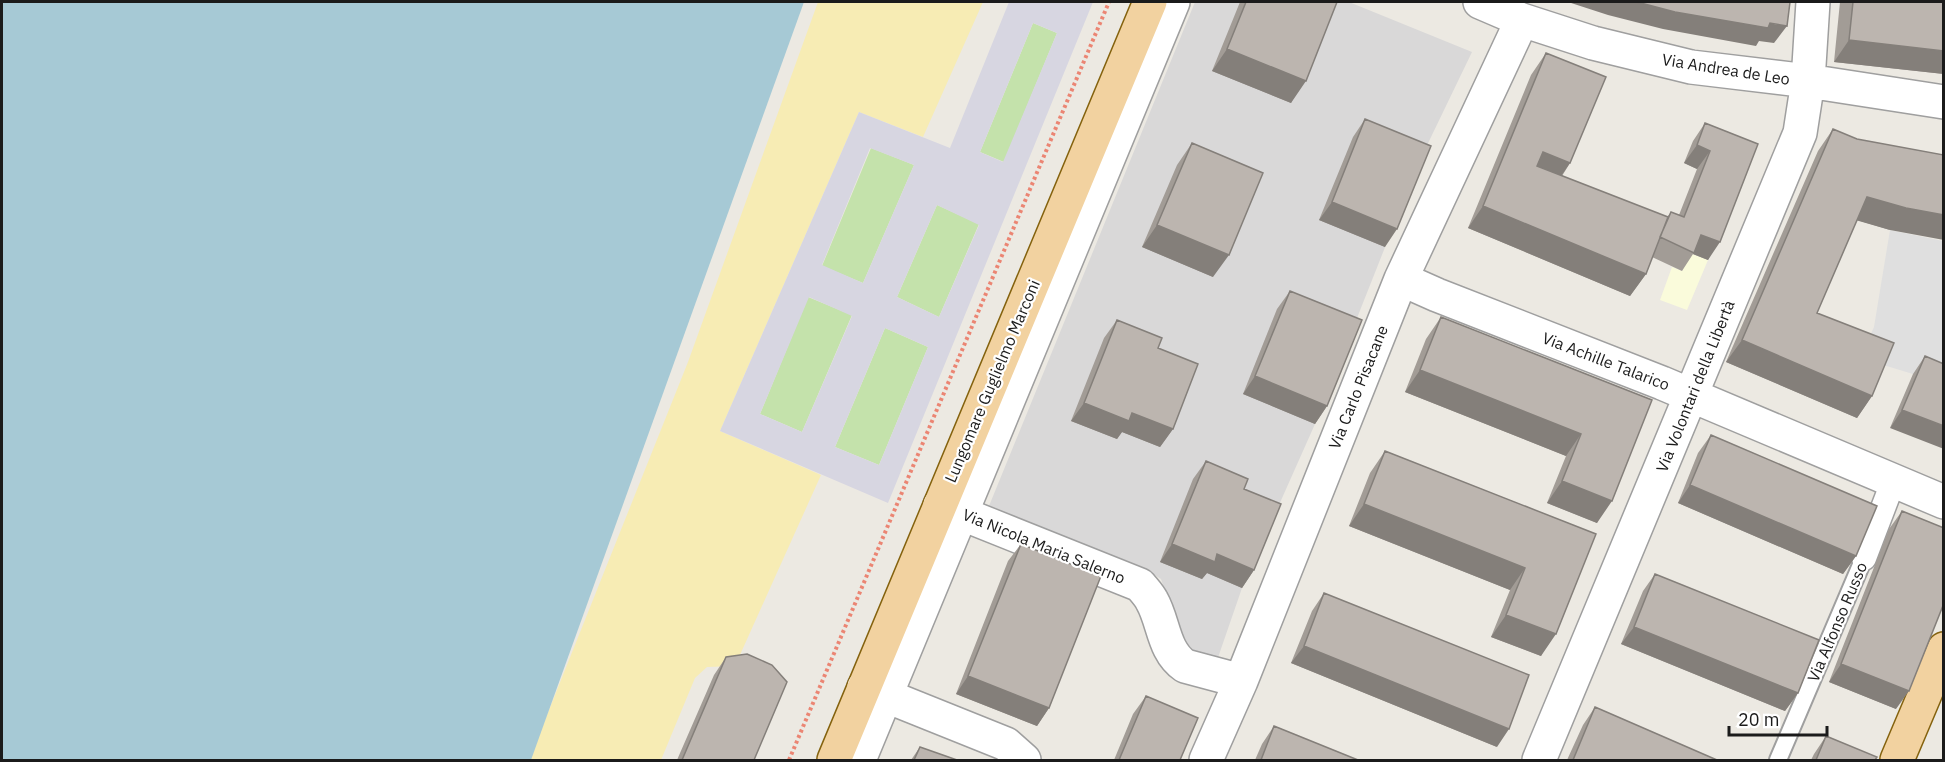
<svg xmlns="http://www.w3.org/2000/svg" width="1945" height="762" viewBox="0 0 1945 762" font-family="'IBM Plex Sans',sans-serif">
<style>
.residential{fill:#d9d8d8}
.education{fill:#fafbdb}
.grass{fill:#c4e2ab}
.sand{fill:#f7ecb4}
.parking{fill:#dfdfdf}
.plaza{fill:#d7d6e1;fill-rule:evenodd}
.water{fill:#a6c9d5}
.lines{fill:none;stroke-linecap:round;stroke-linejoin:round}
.service-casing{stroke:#9f9f9f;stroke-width:20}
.pedestrian-casing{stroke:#9f9f9f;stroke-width:27}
.minor-casing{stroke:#9f9f9f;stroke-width:36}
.tertiary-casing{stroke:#9f9f9f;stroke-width:36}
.primary-casing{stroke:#84620e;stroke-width:36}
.path{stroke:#eb8573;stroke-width:4;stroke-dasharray:3 3;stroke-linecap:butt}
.service{stroke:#fff;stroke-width:16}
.pedestrian{stroke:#fff;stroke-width:24}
.minor{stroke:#fff;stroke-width:33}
.tertiary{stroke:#fff;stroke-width:33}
.primary{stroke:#f2d2a0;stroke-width:33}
.wall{fill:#a29c96}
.shaded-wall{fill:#847f7a}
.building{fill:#bcb5af;stroke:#847f7a;stroke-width:1.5}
.labels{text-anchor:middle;stroke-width:4.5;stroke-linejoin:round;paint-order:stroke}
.street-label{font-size:16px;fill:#1b1b1b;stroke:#fff}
</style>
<rect width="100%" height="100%" fill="#ece9e2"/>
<path class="residential" d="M1195 2H1349L1472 52 1418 164 1315 424 1242 588 1213 672 1189 661 1161 579 1142 567 989 506Z"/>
<path class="education" d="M1689 253 1708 260 1687 310 1660 300 1672 267 1682 271Z"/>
<path class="grass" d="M1033 23 1057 33 1004 162 980 152Z
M871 148 914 165 863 283 822 266Z
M937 205 979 224 939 317 897 297Z
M808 297 852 315 802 432 760 414Z
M885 328 928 347 879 465 835 447Z"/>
<path class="sand" d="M818 2H983L923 137 859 112 720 431 821 475 735 666 707 667 695 678 661 760H529L688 362Z"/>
<path class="parking" d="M1890 230 1943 241V387L1913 374 1860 358 1874 327Z"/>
<path class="plaza" d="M1009 2H1093L888 503 720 431 859 112 950 148ZM1033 23 1057 33 1003 162 980 152ZM870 148 914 165 863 283 822 265ZM937 205 979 225 939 317 897 297ZM809 297 852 316 802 432 760 414ZM885 328 928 347 879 465 835 447Z"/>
<path class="water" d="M2 2H804L531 760H2Z"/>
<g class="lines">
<g class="service-casing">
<path id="service" d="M1778 760 1864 558"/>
</g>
<g class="pedestrian-casing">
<path id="pedestrian" d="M1864 558 1893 482"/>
</g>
<g class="minor-casing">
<path id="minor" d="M1480 2 1522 20 1593 43 1691 67 1808 81 1944 102
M1401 279 1437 295 1662 383 1944 502
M940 505 1140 585C1144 590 1149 595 1152 601 1164 622 1163 651 1185 666L1241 681
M864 687 1006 744 1024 760
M1206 760 1241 681 1401 279 1522 20
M1539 760 1800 133 1808 81 1813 2"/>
</g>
<g class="tertiary-casing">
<path id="tertiary" d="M859 760 1173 2"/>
</g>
<g class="primary-casing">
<path id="primary" d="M834 760 1150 2
M1897 760 1944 649"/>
</g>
<path class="path" d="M789 760 1109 2"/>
<use href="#service" class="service"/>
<use href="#pedestrian" class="pedestrian"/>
<use href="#minor" class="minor"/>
<use href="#tertiary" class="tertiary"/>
<use href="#primary" class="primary"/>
</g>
<path class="wall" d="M1240 2H1337L1291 103 1212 71Z
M1840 2H1944V74L1834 62Z
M1546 53 1570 163 1562 176 1667 217 1671 212 1679 215 1697 169 1684 163 1693 141 1705 123 1758 144 1708 260 1693 254 1682 271 1652 257 1646 274 1630 296 1468 228 1531 75Z
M1365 119 1385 247 1319 220 1353 137Z
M1833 129 1890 230 1857 220 1817 313 1872 396 1857 418 1726 362 1818 151Z
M1192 143 1213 277 1142 247 1177 165Z
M1290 291 1327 406 1315 424 1243 394 1277 309Z
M1441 317 1652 400 1597 523 1547 503 1566 456 1405 392 1426 339Z
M1117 320 1158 348 1173 429 1160 447 1122 432 1117 439 1071 421 1104 338Z
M1925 356 1944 364 1890 428 1913 374Z
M1711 435 1856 556 1843 574 1678 503 1698 453Z
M1385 451 1596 534 1541 656 1491 637 1510 590 1349 526 1370 473Z
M1206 461 1244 489 1254 570 1242 588 1207 573 1202 579 1160 562 1193 479Z
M1902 511 1896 709 1829 682 1889 529Z
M1021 544 1049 708 1037 726 956 694 1008 561Z
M1655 574 1798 693 1785 711 1621 644 1643 591Z
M1324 593 1497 747 1291 663 1312 611Z
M726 657 754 760H677L714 675Z
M1146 696 1180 760H1114L1133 714Z
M1595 707 1717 760H1567L1583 725Z
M1274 726 1358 760H1255L1262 744Z
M1826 736 1875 760H1811L1814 754Z
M920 747 957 760H911Z"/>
<path class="shaded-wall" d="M1568 2H1637L1787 26 1774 43 1759 41 1756 46 1663 29 1608 15Z
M1849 40 1944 51V74L1834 62Z
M1227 49 1306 81 1291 103 1212 71Z
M1697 145 1710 151 1697 169 1684 163Z
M1543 152 1570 163 1555 185 1528 174Z
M1867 197 1944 215V240L1890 230 1852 219Z
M1332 202 1397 229 1385 247 1319 220Z
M1483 206 1646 274 1630 296 1468 228Z
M1157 225 1229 255 1213 277 1142 247Z
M1701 235 1720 242 1708 260 1693 254Z
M1742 340 1872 396 1857 418 1726 362Z
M1420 370 1581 434 1566 456 1405 392Z
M1255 376 1327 406 1315 424 1243 394Z
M1084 403 1132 413 1173 429 1160 447 1122 432 1117 439 1071 421Z
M1902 410 1944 426V449L1890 428Z
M1562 481 1612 501 1597 523 1547 503Z
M1690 485 1856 556 1843 574 1678 503Z
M1364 504 1525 568 1510 590 1349 526Z
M1172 544 1217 554 1254 570 1242 588 1207 573 1202 579 1160 562Z
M1506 615 1556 634 1541 656 1491 637Z
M1634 627 1798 693 1785 711 1621 644Z
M1304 646 1509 729 1497 747 1291 663Z
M1841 664 1909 691 1896 709 1829 682Z
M968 676 1049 708 1037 726 956 694Z"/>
<path class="building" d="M1246 2H1337L1306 81 1227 49Z
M1637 2H1790L1787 26 1770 23 1768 28 1675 12Z
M1853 2H1944V51L1849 40Z
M1546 53 1606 77 1570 163 1543 152 1537 166 1668 217 1646 274 1483 206Z
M1365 119 1431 146 1397 229 1332 202Z
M1705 123 1758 144 1720 242 1701 235 1694 253 1660 237 1671 212 1684 217 1710 151 1697 145Z
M1833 129 1857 139 1944 155V215L1906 208 1867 197 1817 313 1894 343 1872 396 1742 340Z
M1192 143 1263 173 1229 255 1157 225Z
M1290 291 1362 320 1327 406 1255 376Z
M1441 317 1652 400 1612 501 1562 481 1581 434 1420 370Z
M1117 320 1162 338 1158 348 1198 364 1173 429 1132 413 1129 421 1084 403Z
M1925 356 1944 364V426L1902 410Z
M1711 435 1877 506 1856 556 1690 485Z
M1385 451 1596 534 1556 634 1506 615 1525 568 1364 504Z
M1206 461 1248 479 1244 489 1281 504 1254 570 1217 554 1215 562 1172 544Z
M1902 511 1944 528V603L1909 691 1841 664Z
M1021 544 1101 576 1049 708 968 676Z
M1655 574 1819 640 1798 693 1634 627Z
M1324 593 1529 675 1509 729 1304 646Z
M747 654 772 665 787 682 754 760H682L726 657Z
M1146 696 1198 718 1180 760H1119Z
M1595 707 1717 760H1573Z
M1274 726 1358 760H1261Z
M1826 736 1877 757 1875 760H1816Z
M920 747 957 760H914Z"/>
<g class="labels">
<g class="street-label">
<text transform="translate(1726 69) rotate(9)" y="6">Via Andrea de Leo</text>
<text transform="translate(1606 361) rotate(21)" y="6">Via Achille Talarico</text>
<text transform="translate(992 381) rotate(-67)" y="6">Lungomare Guglielmo Marconi</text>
<text transform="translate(1695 386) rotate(-68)" y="6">Via Volontari della Libertà</text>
<text transform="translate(1358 387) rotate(-68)" y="6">Via Carlo Pisacane</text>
<text transform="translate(1044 546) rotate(22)" y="6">Via Nicola Maria Salerno</text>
<text transform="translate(1837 622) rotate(-67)" y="6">Via Alfonso Russo</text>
</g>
</g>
<rect width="1945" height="762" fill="none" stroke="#1b1b1b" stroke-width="6"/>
<path d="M1729 726v9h98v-9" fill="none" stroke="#1b1b1b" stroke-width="3"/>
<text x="1738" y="726" font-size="18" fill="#1b1b1b" stroke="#ffffff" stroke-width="4.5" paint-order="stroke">20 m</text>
</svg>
